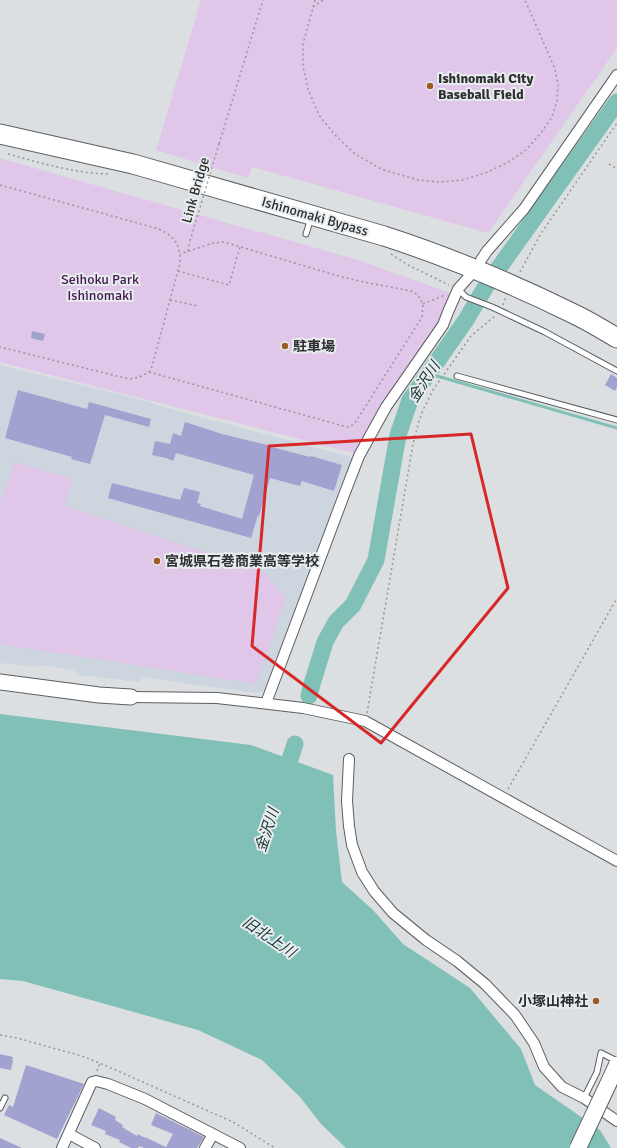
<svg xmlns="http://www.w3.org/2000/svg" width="617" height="1148" viewBox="0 0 617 1148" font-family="Signika,'Noto Sans JP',sans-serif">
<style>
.built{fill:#cdd5de}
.green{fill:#e0c6e8}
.water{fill:#81c0b6}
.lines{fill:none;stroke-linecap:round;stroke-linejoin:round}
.stream{stroke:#81c0b6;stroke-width:3}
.river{stroke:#81c0b6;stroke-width:17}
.building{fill:#a2a2d0}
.lane-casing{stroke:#5c5e61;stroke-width:7}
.street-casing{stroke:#5c5e61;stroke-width:12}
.secondary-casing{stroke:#5c5e61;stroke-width:17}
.highway-casing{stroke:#5c5e61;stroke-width:21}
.path{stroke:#959799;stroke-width:1.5;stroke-dasharray:2 3;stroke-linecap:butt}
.lane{stroke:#fff;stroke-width:5}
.street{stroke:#fff;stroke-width:10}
.secondary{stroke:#fff;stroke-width:15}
.highway{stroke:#fff;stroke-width:19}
.primary-bridge-casing{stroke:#5c5e61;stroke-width:18;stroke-linecap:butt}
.path-bridge{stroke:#959799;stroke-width:1.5;stroke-dasharray:2 3;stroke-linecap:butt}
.primary-bridge{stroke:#fff;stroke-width:16}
.marked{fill:none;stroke:#d62828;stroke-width:3;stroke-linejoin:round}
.poi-dot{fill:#9b5c24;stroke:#e9ecef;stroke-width:1.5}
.labels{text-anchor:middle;stroke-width:4;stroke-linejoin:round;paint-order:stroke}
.poi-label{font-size:14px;font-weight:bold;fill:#2e2f30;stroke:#e9ecef;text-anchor:start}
.street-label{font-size:14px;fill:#2e2f30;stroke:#e9ecef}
.park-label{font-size:14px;fill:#411a4d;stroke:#e9ecef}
.water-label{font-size:15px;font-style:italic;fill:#143430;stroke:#e9ecef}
</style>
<rect width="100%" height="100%" fill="#dcdfe2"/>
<path class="built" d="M0 365 142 400 174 410 355 458 264 690 256 693 141 677 139 682 79 675 73 670 41 665 35 667 0 663Z"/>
<path class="green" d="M201 0H617V48L488 233 252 167 248 178 156 150Z
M0 158 358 260 450 293 439 321 354 453 0 362Z
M15 462 72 479 65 506 263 571 286 598 256 684 0 644V503Z"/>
<path class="water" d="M0 714 251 745 333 775 336 831 342 882 373 910 403 944 470 988 521 1049 535 1085 600 1130 611 1148H346L321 1124 300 1097 262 1060 198 1030 23 981 0 979Z"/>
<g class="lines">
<path class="stream" d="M430 372 437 376 617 428"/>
<path class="river" d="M309 696 312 684 325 642 336 622 353 605 376 560 398 435 410 400 466 320 486 286 617 102
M283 781 295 744"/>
</g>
<path class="building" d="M32 331 45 334 43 341 31 338Z
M611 374 617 378V387L615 391 605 385Z
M18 390 87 409 89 402 151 419 149 427 105 415 90 464 71 459 72 457 5 438Z
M185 422 222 434 272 446V447L310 457 311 456 342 465 334 491 302 481 300 486 270 478 259 516 258 515 251 538 108 498 112 483 180 500 184 488 200 492 197 503 201 504 200 506 242 519 254 475 176 453 173 461 166 458 152 455 155 441 170 444 173 433 181 436Z
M0 1054 13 1057 12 1060 13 1061 11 1070 0 1068Z
M26 1065 84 1084 57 1139 4 1115 9 1105 13 1107Z
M99 1108 116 1117 115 1120 123 1125 122 1127 137 1136 138 1134 145 1138V1137L166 1147 173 1134 151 1125 156 1113 204 1137 197 1148H144L139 1146 138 1148H131L119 1142 120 1140 105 1134 106 1131 91 1125Z
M0 1138 22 1148H0Z"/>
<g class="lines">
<g class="lane-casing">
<path id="lane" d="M306 234 311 218
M458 289 466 297 492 307 545 332 617 371
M457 376 617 420
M584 1098 597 1072 601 1053 617 1061
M0 1108 5 1098"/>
</g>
<g class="street-casing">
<path id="street" d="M481 260 487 251 524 209 617 75
M131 697 217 698 303 708 365 721 617 861
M266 703 344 495 359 456 386 407 443 325 448 312 458 289 475 270
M349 759 347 801 349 826 352 845 362 872 374 891 393 913 426 940 457 961 485 984 515 1015 534 1043 544 1067 562 1087 584 1098 617 1121
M69 1134 95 1148
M62 1148 92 1082 96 1081 108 1084 145 1099 240 1148
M205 1148 213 1134"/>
</g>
<g class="secondary-casing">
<path id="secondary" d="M0 682 99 695 131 697"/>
</g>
<g class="highway-casing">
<path id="highway" d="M0 134 133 164 384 236C449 257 513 284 574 314 589 321 603 330 617 338"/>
</g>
<path class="path" d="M315 0 303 44V66L308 89 319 115 334 134 355 154 381 169 418 180 440 182 463 180 488 172 510 161 526 150 541 133 552 117 557 101 558 85 555 69 525 0
M313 7 323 0
M219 144 263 0
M8 154C41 163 73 173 108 174
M609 164 617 169
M0 185 159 229C176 238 180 244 180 263L151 370C144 376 138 378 129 379L0 347
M188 251 190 241
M391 254 408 265 449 285
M178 271 229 285 240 247
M520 272 540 235 617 123
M170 300 198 306
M423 304 445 295
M503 305 506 297
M149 372 347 427 351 426 355 423 422 317 423 304 418 295 411 291 364 282 342 277 224 242 213 243 180 254
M367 713 413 444 419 421 424 408 433 390 471 336 495 316
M508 789C545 725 581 661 617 598
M0 1035 17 1038 85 1057 118 1071 233 1122 275 1148
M97 1071 100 1063"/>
<use href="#lane" class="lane"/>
<use href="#street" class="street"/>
<use href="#secondary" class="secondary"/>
<use href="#highway" class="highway"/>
<g class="primary-bridge-casing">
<path id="primary-bridge" d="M578 1148 617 1065"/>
</g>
<path class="path-bridge" d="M190 241 219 144"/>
<use href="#primary-bridge" class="primary-bridge"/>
</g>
<path class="marked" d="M471 434 508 588 381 743 252 646 269 446Z"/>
<g class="poi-dot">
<circle cx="430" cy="86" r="4"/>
<circle cx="285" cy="346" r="4"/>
<circle cx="157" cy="561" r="4"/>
<circle cx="596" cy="1001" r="4"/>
</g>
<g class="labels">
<g class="poi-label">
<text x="438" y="83">Ishinomaki City<tspan x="438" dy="16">Baseball Field</tspan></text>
<text x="293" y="351">駐車場</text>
<text x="165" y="566">宮城県石巻商業高等学校</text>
<text x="588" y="1006" text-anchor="end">小塚山神社</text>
</g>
<g class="street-label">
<text transform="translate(195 190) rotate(-74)" y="5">Link Bridge</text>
<text transform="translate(315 216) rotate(16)" y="5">Ishinomaki Bypass</text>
</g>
<g class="park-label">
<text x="100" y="284">Seihoku Park<tspan x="100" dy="16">Ishinomaki</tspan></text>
</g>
<g class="water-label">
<text transform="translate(424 382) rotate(-57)" y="5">金沢川</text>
<text transform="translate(267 830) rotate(-72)" y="5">金沢川</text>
<text transform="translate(269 937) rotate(34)" y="5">旧北上川</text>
</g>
</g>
</svg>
